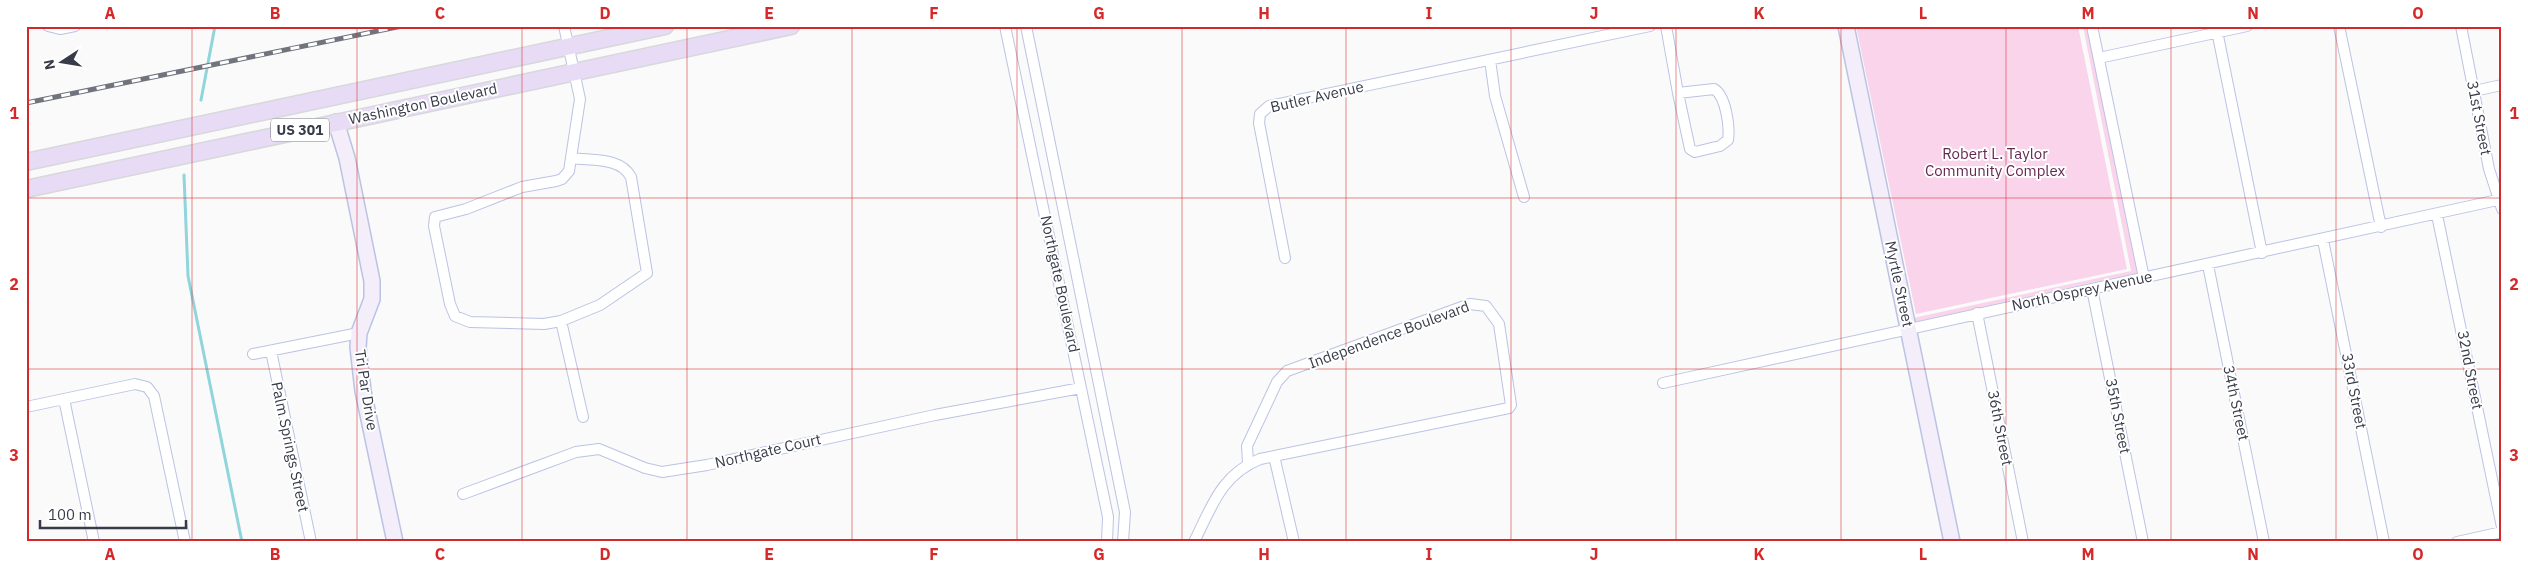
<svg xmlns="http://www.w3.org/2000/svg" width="2528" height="568" viewBox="0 0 2528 568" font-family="'IBM Plex Sans',sans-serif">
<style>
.green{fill:#fad4ea}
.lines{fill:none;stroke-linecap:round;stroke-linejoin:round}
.stream{stroke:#90d5db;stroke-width:3}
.street-casing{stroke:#bac3e3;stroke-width:12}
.secondary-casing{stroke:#bac3e3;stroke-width:18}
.primary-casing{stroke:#d7d8db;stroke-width:19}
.street{stroke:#fff;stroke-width:10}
.secondary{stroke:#f4edfa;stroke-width:15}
.primary{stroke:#e8dbf6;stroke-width:16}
.rail-casing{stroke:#71737d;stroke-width:5}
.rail{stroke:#fff;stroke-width:3;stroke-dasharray:9;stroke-linecap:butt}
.grid{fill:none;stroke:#d62828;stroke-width:1;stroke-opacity:0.55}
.labels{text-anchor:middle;stroke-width:4;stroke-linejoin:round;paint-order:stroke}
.shield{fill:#fff;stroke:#747680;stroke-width:1}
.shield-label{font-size:14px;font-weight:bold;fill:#383c49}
.street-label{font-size:15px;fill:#383c49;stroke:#fff}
.park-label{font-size:15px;fill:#642951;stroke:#fff}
.neatline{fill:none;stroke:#d62828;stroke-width:2}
.grid-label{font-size:16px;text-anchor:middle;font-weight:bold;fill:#d62828}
</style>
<rect width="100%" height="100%" fill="#fafafa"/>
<path class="green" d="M1856 26H2078L2127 269 1916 314Z
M2083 26H2087L2137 273 1914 322 1913 318 2131 271Z"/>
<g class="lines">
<path class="stream" d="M201 100 215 26
M184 175 188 276 242 542"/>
<g class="street-casing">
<path id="street" d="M48 26 60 29 75 26
M564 26 580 99 569 171 562 179 556 181 522 187 466 209 435 217 434 226 450 304 455 316 470 322 544 324 561 321 600 305 647 273 631 177C620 157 592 161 572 158
M1005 26 1108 517 1107 542
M1026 26 1125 512 1123 542
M1666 26 1678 93
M2092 26 2144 278
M2216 26 2262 253
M2339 26 2381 227
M2461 26 2489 169 2502 209
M2099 58 2247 26
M1490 60 1495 96 1524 197
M1714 89C1726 96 1730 127 1728 140L1720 146 1695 152 1690 149 1678 93Z
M2474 91 2502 85
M2437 215 2502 527
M2323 240 2384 542
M1285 258 1259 123 1260 114 1269 106 1650 26
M2208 265 2264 542
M2092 289 2143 542
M1977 313 2023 542
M561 321 583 417
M271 351 311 542
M253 354 359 333
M1663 383 2502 199
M64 399 94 542
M26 407 135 384 147 387 154 396 185 542
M1274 456 1294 542
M463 494 576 452 599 449 645 468 662 472 707 465 935 415 1081 388
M1194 542C1212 506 1221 475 1260 459L1509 408 1511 405 1499 324 1486 306 1470 304 1287 371 1277 382 1247 446 1248 463
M2457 542 2502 532"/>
</g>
<g class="secondary-casing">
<path id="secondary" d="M1846 26 1952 542
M336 122 347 158 372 281V299L359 333 358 347 363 391 395 542"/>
</g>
<g class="primary-casing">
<path id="primary" d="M26 162 665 26
M26 189 791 26"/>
</g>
<use href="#street" class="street"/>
<use href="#secondary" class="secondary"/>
<use href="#primary" class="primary"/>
<g class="rail-casing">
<path id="rail" d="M26 103 402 26"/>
</g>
<use href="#rail" class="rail"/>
</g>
<path class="grid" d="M192 26V542M357 26V542M522 26V542M687 26V542M852 26V542M1017 26V542M1182 26V542M1346 26V542M1511 26V542M1676 26V542M1841 26V542M2006 26V542M2171 26V542M2336 26V542M26 198H2502M26 369H2502"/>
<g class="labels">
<rect class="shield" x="271" y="118.5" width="58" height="23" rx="4"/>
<g class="shield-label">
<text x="300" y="135">US 301</text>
</g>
<g class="street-label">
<text transform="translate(1317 97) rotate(-13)" y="5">Butler Avenue</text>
<text transform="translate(423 104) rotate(-12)" y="5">Washington Boulevard</text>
<text transform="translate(2479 118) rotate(79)" y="5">31st Street</text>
<text transform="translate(1060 284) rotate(78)" y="5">Northgate Boulevard</text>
<text transform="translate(1899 284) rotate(78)" y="5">Myrtle Street</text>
<text transform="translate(2082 291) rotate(-12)" y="5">North Osprey Avenue</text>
<text transform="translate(1389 335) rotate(-20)" y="5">Independence Boulevard</text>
<text transform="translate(2470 370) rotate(79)" y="5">32nd Street</text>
<text transform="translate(366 390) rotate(81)" y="5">Tri Par Drive</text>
<text transform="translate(2354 391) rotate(79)" y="5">33rd Street</text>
<text transform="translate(2236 403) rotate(78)" y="5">34th Street</text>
<text transform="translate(2118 416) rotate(79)" y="5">35th Street</text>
<text transform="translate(2000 428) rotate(79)" y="5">36th Street</text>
<text transform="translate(290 447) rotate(78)" y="5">Palm Springs Street</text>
<text transform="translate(768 451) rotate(-13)" y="5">Northgate Court</text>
</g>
<g class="park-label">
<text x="1995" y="159">Robert L. Taylor<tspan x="1995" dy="17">Community Complex</tspan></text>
</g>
</g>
<rect width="2528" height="568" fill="none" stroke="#ffffff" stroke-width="55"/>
<g transform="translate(62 62) rotate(258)" stroke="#ffffff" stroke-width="4" paint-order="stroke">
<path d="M0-4L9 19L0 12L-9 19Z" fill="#383c49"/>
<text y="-8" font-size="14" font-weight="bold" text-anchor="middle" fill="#383c49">N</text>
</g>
<path d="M40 520v8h146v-8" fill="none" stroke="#383c49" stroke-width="2.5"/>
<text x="48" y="520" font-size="15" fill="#383c49" stroke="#ffffff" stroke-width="4" paint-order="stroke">100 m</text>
<rect x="28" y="28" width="2472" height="512" class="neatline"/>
<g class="grid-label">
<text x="110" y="19">A</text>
<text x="275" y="19">B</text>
<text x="440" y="19">C</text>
<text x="605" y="19">D</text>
<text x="769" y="19">E</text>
<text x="934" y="19">F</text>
<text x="1099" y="19">G</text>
<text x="1264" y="19">H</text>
<text x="1429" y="19">I</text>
<text x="1594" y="19">J</text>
<text x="1759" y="19">K</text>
<text x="1923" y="19">L</text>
<text x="2088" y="19">M</text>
<text x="2253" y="19">N</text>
<text x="2418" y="19">O</text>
<text x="14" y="119">1</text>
<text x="2514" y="119">1</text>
<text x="14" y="290">2</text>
<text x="2514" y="290">2</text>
<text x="14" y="461">3</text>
<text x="2514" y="461">3</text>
<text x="110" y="560">A</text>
<text x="275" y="560">B</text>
<text x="440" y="560">C</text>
<text x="605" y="560">D</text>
<text x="769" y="560">E</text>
<text x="934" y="560">F</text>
<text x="1099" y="560">G</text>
<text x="1264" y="560">H</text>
<text x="1429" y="560">I</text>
<text x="1594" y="560">J</text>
<text x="1759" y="560">K</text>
<text x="1923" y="560">L</text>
<text x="2088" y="560">M</text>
<text x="2253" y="560">N</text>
<text x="2418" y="560">O</text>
</g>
</svg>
